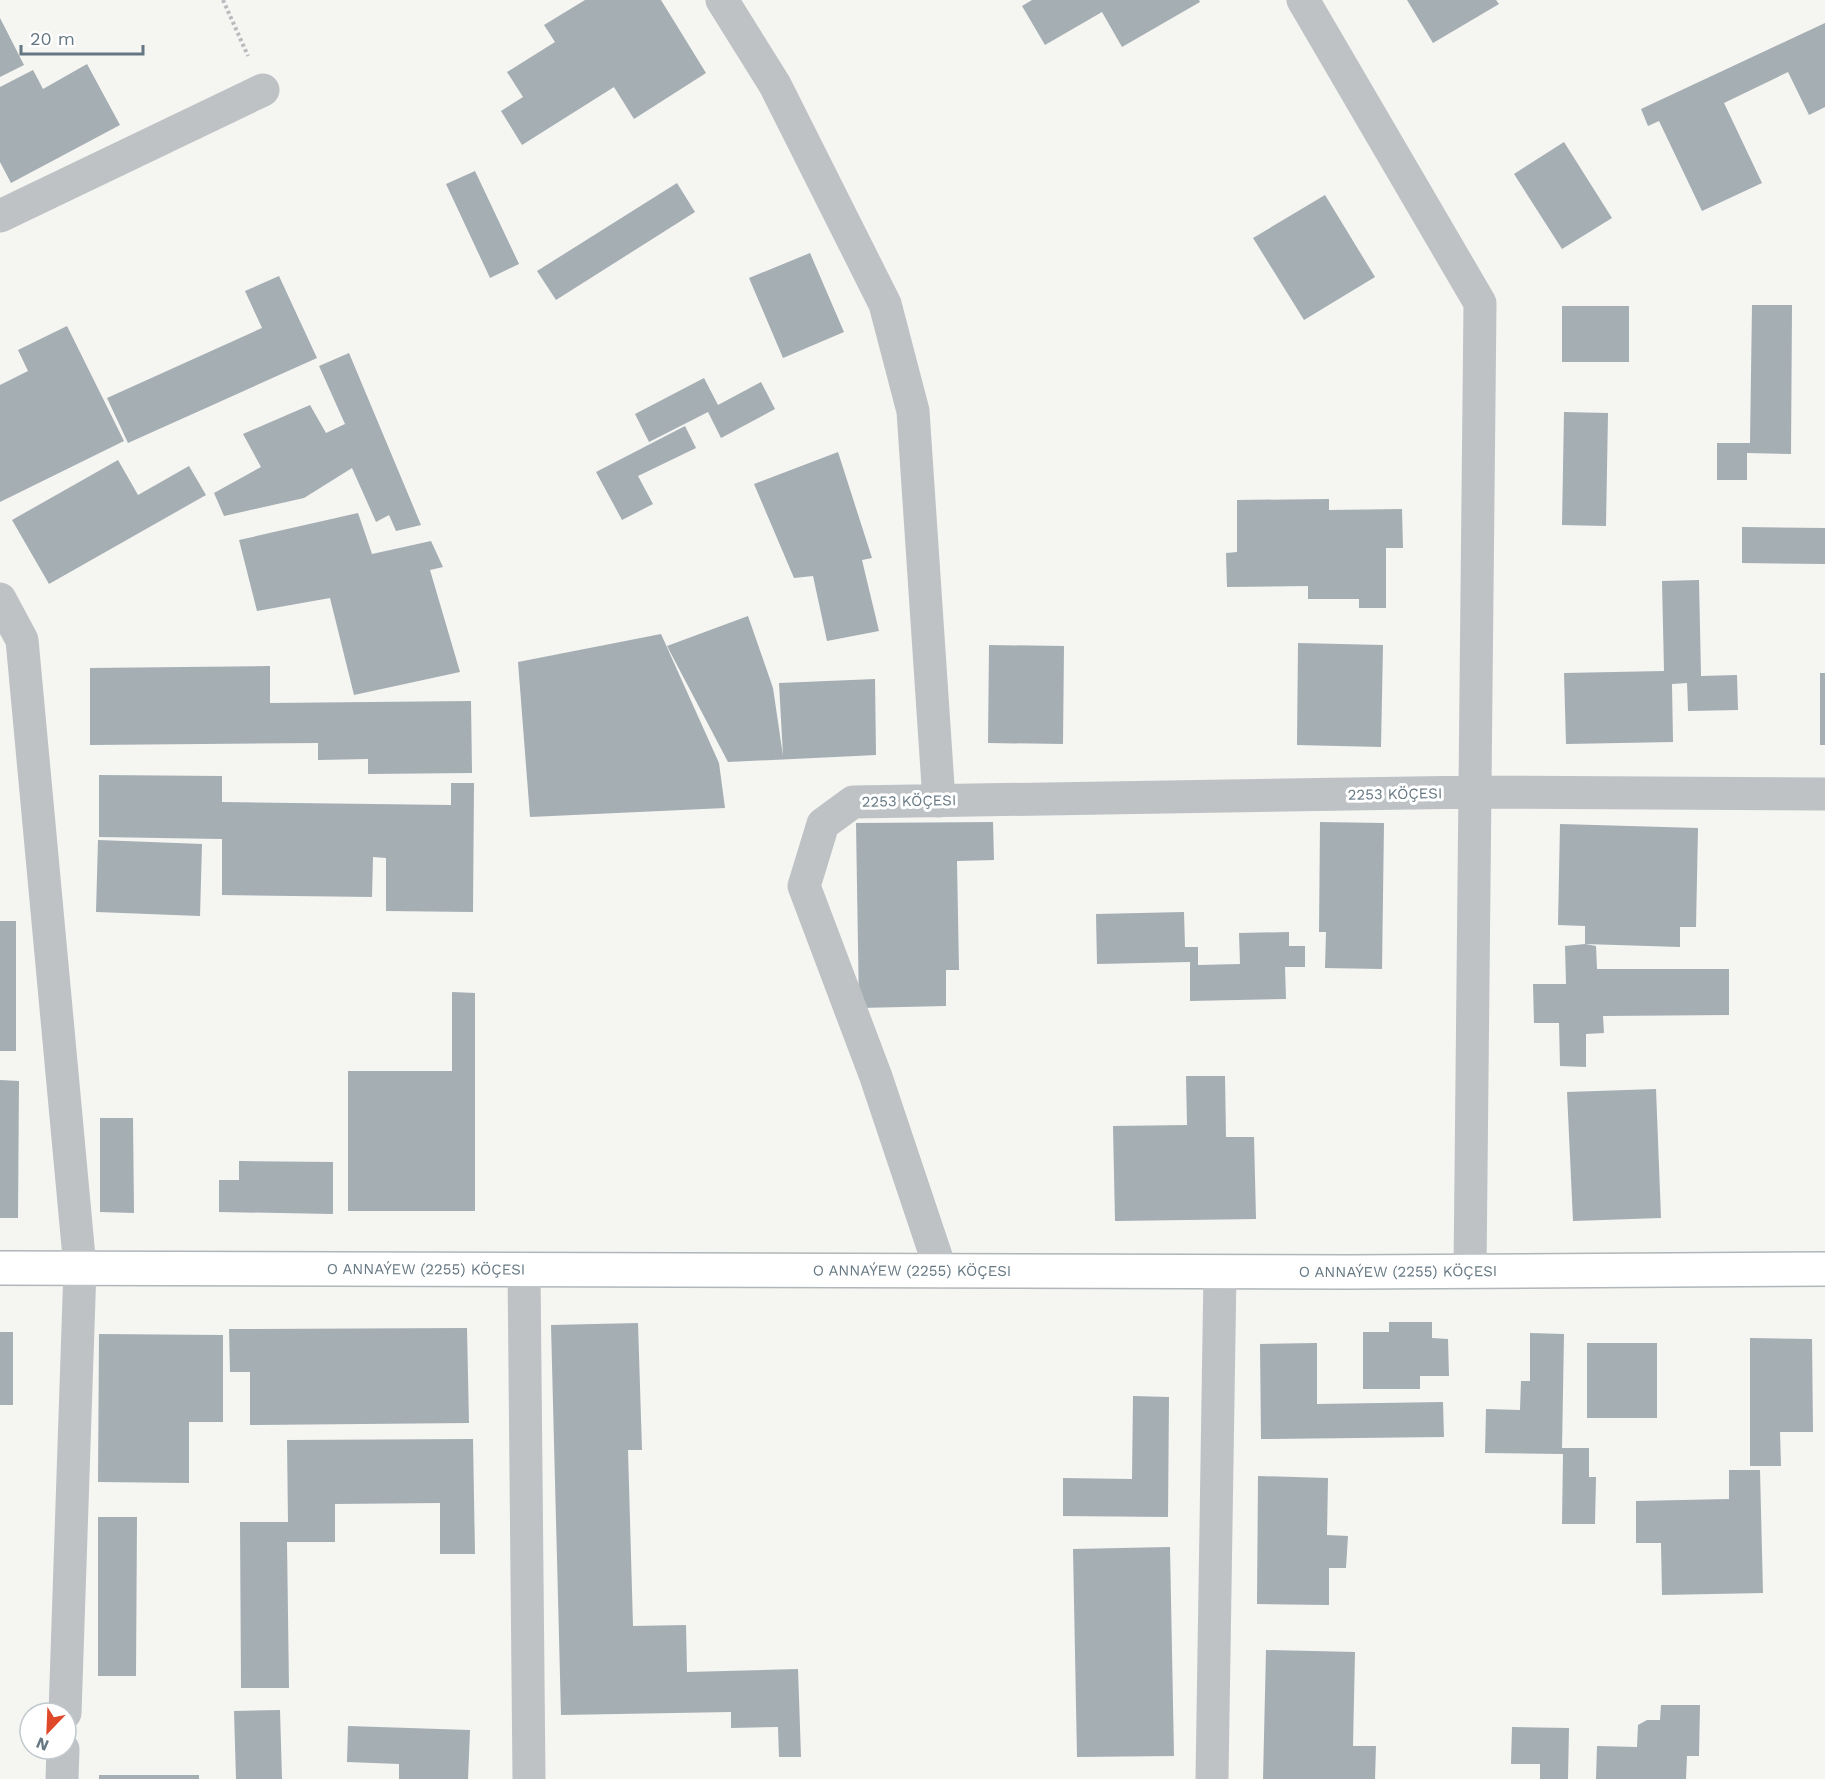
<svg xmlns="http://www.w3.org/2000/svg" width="1825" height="1779" viewBox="0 0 1825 1779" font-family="'Work Sans',sans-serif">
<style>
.building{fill:#a5aeb3}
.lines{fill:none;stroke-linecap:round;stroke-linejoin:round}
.secondary-casing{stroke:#b0b6ba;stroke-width:36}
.path{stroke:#b8bbbd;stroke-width:4;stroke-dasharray:3 3;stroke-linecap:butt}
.street{stroke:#bec2c5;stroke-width:33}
.secondary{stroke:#fff;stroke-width:33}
.labels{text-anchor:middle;stroke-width:6;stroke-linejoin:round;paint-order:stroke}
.street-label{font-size:15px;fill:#657782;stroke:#fff}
</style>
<rect width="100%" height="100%" fill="#f5f5f2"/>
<path class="building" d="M585 0H661L706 73 634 119 614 87 522 145 501 111 523 97 507 72 555 42 544 25Z
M1032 0H1199L1200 2 1122 47 1102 12 1045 45 1022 6Z
M1407 0H1496L1499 4 1433 43Z
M0 18 24 65 0 77Z
M1825 23V107L1809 115 1788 72 1724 103 1762 183 1702 211 1659 121 1648 126 1641 109Z
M87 64 120 125 11 183 0 162V87L33 70 43 89Z
M1564 142 1612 218 1562 249 1514 174Z
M475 171 519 264 490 278 446 184Z
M677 183 695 212 556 300 537 271Z
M1325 195 1375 277 1304 320 1253 238Z
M810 253 844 332 783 358 749 278Z
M279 276 317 358 128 443 107 398 262 328 245 291Z
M1752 305H1792L1791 454 1747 453V480H1717V443H1750Z
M1562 306H1629V362H1562Z
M67 326 124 441 0 502V385L28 371 18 350Z
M349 353 421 525 396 531 389 515 376 522 352 468 304 498 224 516 214 493 261 467 243 434 310 405 326 433 345 424 319 366Z
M704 378 718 405 761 382 775 409 721 438 708 412 649 442 635 414Z
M1564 412 1608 413 1606 526 1562 525Z
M685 426 696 448 638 476 653 504 622 520 596 472Z
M838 452 872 558 862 560 879 631 827 641 813 576 794 578 754 484Z
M118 460 138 495 189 466 206 495 49 584 12 520Z
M1329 499V510L1402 509 1403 548H1386V608H1359V599H1308V586L1227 587 1226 553 1237 552V500Z
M358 513 372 554 431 541 443 567 430 570 460 672 354 695 330 598 257 611 239 540Z
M1742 527 1825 528V564L1742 563Z
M1699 580 1701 676 1737 675 1738 710 1688 711 1687 683 1672 684 1673 742 1566 744 1564 673 1664 671 1662 581Z
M748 616 773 688 783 756 779 683 875 679 876 755 728 762 667 646Z
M661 634 719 763 725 808 530 817 518 662Z
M1298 643 1383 645 1381 747 1297 745Z
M989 645 1064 646 1063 744 988 743Z
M270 666V703L471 701 472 773 368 774V759L318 760V743L90 745V668Z
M1820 673H1825V745H1820Z
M99 775 222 776V802L451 805V783H474L473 912 386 911V858L373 857 372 897 222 895V839L99 837Z
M993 822 994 860 957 861 959 970H946V1006L859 1008 856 823Z
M1320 822 1384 823 1382 969 1325 968 1326 932H1319Z
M1560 824 1698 828 1696 927H1680V947L1585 944V926L1558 925Z
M98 840 202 844 200 916 96 912Z
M1184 912 1185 947H1198V965L1240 964 1239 933 1289 932V946H1305V967H1285L1286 999 1190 1001V962L1097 964 1096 914Z
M0 921H16V1051H0Z
M1585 944 1596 946 1597 969H1729V1015L1603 1016 1604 1033 1586 1034V1067L1560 1066 1559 1023H1534L1533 984H1566L1565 946Z
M452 992 475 993V1211H348V1071H452Z
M1186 1076H1225L1226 1137H1254L1256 1219 1115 1221 1113 1126 1187 1125Z
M0 1080 19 1081 18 1218H0Z
M1656 1089 1661 1218 1573 1221 1567 1092Z
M100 1118H133L134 1213 100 1212Z
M239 1161 333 1162V1214L219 1212V1180H239Z
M1389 1322H1432V1338L1448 1339 1449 1376H1420V1389H1363V1332H1389Z
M638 1323 642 1450H628L633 1626 686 1625 687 1672 798 1669 801 1757H779L778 1727 731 1728V1712L561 1715 551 1325Z
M467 1328 469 1423 250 1425V1372H230L229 1329Z
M0 1332H13V1405H0Z
M1530 1333 1564 1334 1562 1448H1589V1477H1596L1595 1524H1562L1563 1454 1485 1453 1486 1409 1520 1410 1521 1381H1530Z
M99 1334 223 1335V1422H189V1483L98 1482Z
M1750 1338 1812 1339 1813 1432H1780L1781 1466H1750Z
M1317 1343V1404L1443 1402 1444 1437 1261 1439 1260 1344Z
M1587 1343H1657V1418H1587Z
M1133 1396 1169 1397 1168 1517 1063 1516V1478L1132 1479Z
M473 1439 475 1554H440V1503L335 1504V1542H287L289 1688H241L240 1522H288L287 1440Z
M1729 1470H1760L1763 1593 1662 1595 1661 1543H1636V1501L1729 1499Z
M1258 1476 1328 1478 1327 1535 1348 1536 1346 1568H1329V1605L1257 1604Z
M98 1517H137L136 1676H98Z
M1170 1547 1174 1756 1077 1757 1073 1549Z
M1266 1650 1355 1652 1353 1746H1376L1375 1779H1263Z
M1661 1705H1700L1699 1756H1687L1686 1779H1596L1597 1746 1637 1747 1638 1725 1647 1720H1660Z
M280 1710 282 1779H236L234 1711Z
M348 1726 470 1730 468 1779H399V1764L347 1762Z
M1512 1727 1569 1728 1568 1779H1540V1764H1511Z
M99 1775H199V1779H99Z"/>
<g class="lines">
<g class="secondary-casing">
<g id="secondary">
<path id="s1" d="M0 1268 1348 1272 1825 1269"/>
</g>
</g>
<path class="path" d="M223 0 248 56"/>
<path class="street" d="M722 0 775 85 885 304 913 411 939 801
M1303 0 1480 303 1470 1271
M0 216 263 90
M0 599 22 640 80 1268 65 1713
M524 1269 529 1779
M941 1271 876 1077 804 886 823 824 853 802 1475 792 1825 794
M62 1779 63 1749
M1212 1779 1220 1272"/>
<use href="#secondary" class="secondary"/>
</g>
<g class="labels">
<g class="street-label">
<text transform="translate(1395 794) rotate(-1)" y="5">2253 KÖÇESI</text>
<text transform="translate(909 801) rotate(-1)" y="5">2253 KÖÇESI</text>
<text dy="5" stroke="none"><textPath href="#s1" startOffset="426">O ANNAÝEW (2255) KÖÇESI</textPath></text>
<text dy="5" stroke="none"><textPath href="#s1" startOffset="912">O ANNAÝEW (2255) KÖÇESI</textPath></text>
<text dy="5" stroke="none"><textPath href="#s1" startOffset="1398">O ANNAÝEW (2255) KÖÇESI</textPath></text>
</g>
</g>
<g transform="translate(48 1731) rotate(203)"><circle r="28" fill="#ffffff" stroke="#c1c9cd" stroke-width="1.5"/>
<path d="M0-4.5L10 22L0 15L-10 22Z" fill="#df4828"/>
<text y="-9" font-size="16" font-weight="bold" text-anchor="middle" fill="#657782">N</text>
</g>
<path d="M21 45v9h122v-9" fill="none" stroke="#657782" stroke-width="3"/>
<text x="30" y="45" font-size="18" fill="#657782" stroke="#ffffff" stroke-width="4.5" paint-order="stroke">20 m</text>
</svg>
